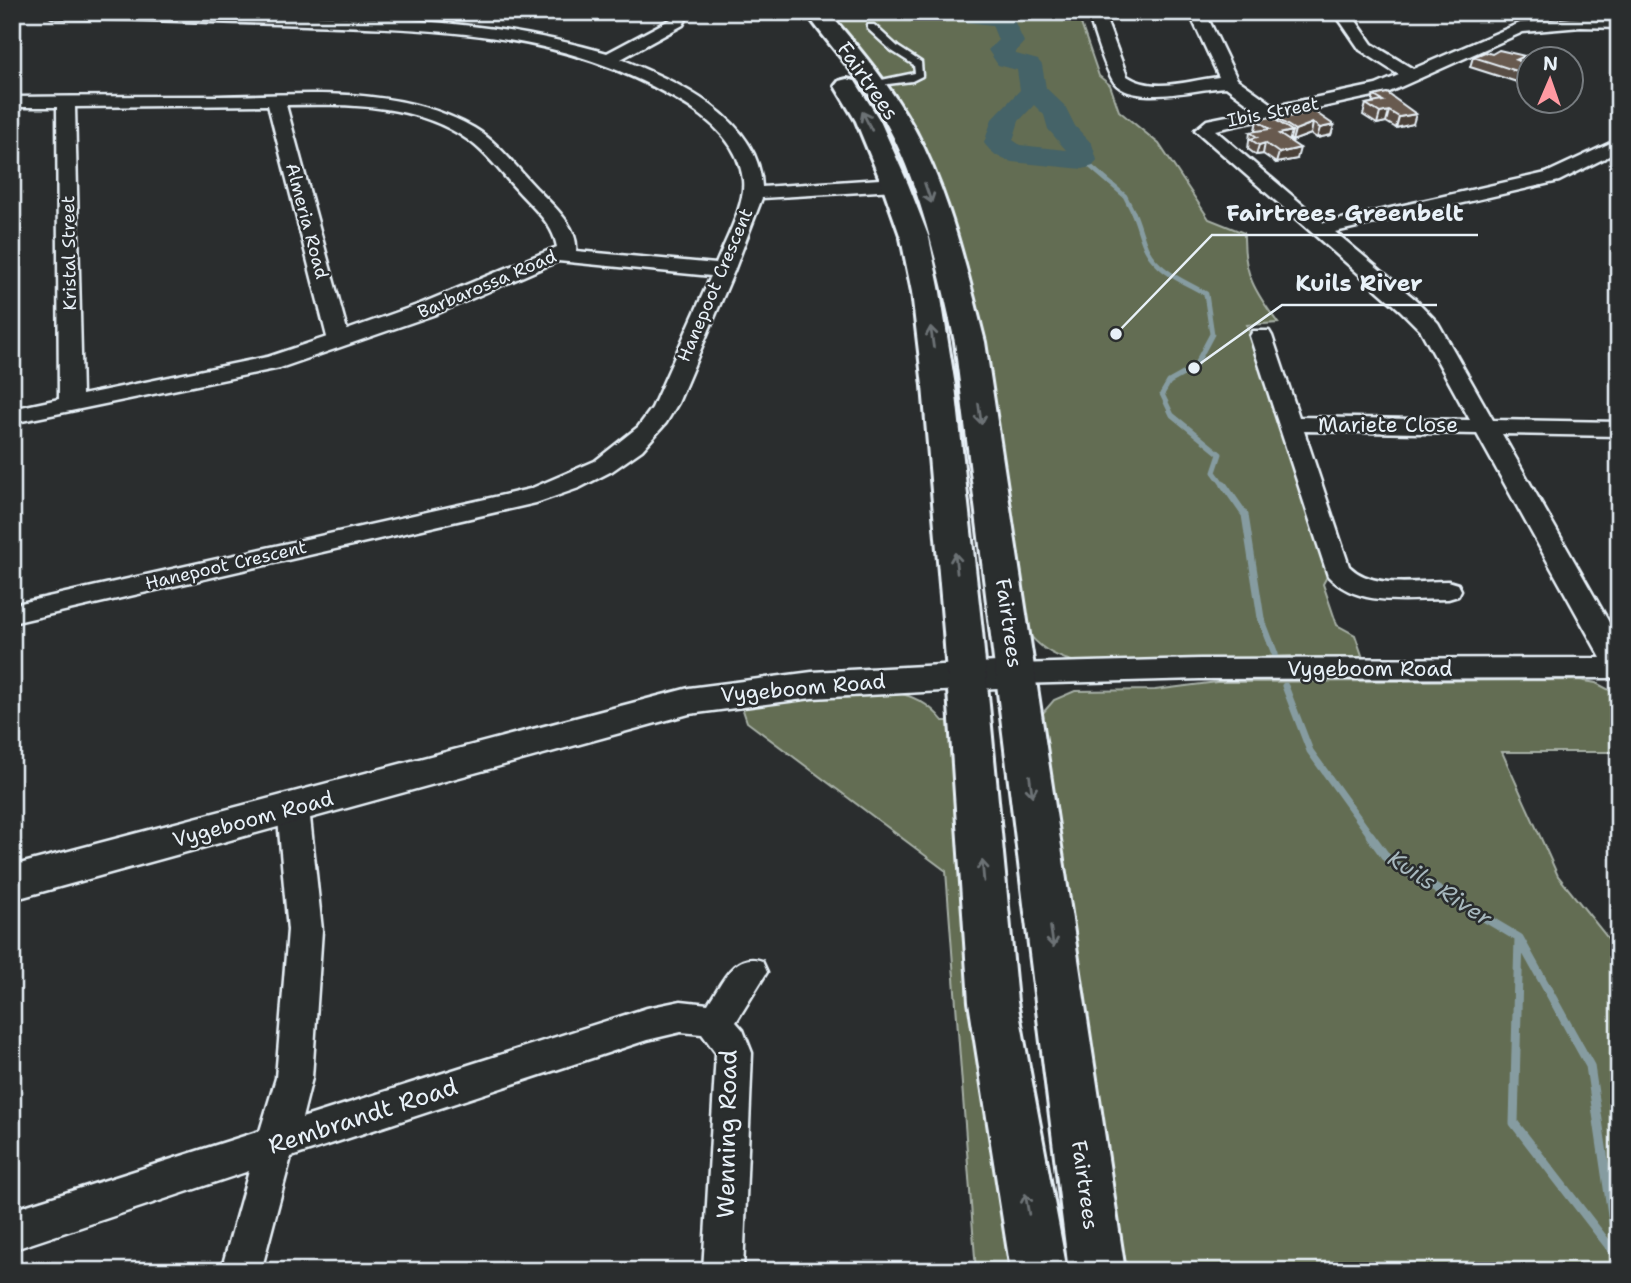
<svg xmlns="http://www.w3.org/2000/svg" width="1631" height="1283" viewBox="0 0 1631 1283" font-family="'Shantell Sans',sans-serif">
<style>
.green{fill:#636d53;stroke:#a6afa6;stroke-width:2}
.lines{fill:none;stroke-linecap:round;stroke-linejoin:round}
.stream-far3{stroke:#869ca1;stroke-width:4.5}
.stream-far2{stroke:#869ca1;stroke-width:5}
.stream-far1{stroke:#869ca1;stroke-width:7}
.stream{stroke:#869ca1;stroke-width:9}
.river{fill:#456367;fill-rule:evenodd}
.service-casing{stroke:#e8f1f8;stroke-width:5}
.minor-casing{stroke:#e8f1f8;stroke-width:5}
.tertiary-casing{stroke:#e8f1f8;stroke-width:5}
.secondary-casing{stroke:#e8f1f8;stroke-width:6}
.service{fill:#2a2d2e;fill-rule:evenodd}
.minor{fill:#2a2d2e;fill-rule:evenodd}
.tertiary{fill:#2a2d2e;fill-rule:evenodd}
.secondary{fill:#2a2d2e;fill-rule:evenodd}
.wall{fill:#594d44;stroke:#e8f1f8;stroke-width:2}
.shaded-wall{fill:#493f37;stroke:#e8f1f8;stroke-width:2}
.building{fill:#685a4f;stroke:#e8f1f8;stroke-width:2}
.oneway{stroke:#6c7275}
.labels{text-anchor:middle;stroke-width:5;stroke-linejoin:round;paint-order:stroke}
.far-street-label{font-size:18px;fill:#e8f1f8;stroke:#2a2d2e}
.street-label{font-size:21px;fill:#e8f1f8;stroke:#2a2d2e}
.water-label{font-size:23px;font-style:italic;fill:#a7b8be;stroke:#2a2d2e}
.near-street-label{font-size:24px;fill:#e8f1f8;stroke:#2a2d2e}
.leader{fill:none;stroke:#e8f1f8;stroke-width:2.5}
.callout-dot{fill:#e8f1f8;stroke:#2a2d2e;stroke-width:2.5}
.callout-label{font-size:23px;text-anchor:middle;font-weight:bold;fill:#e8f1f8;stroke:#2a2d2e;stroke-width:5;stroke-linejoin:round;paint-order:stroke}
</style>
<rect width="100%" height="100%" fill="#2a2d2e"/>
<filter id="ink" filterUnits="userSpaceOnUse"><feTurbulence type="fractalNoise" baseFrequency=".0143" numOctaves="2"/><feDisplacementMap in="SourceGraphic" scale="14" xChannelSelector="R" yChannelSelector="G"/><feConvolveMatrix kernelMatrix="1 2 1 2 8 2 1 2 1" color-interpolation-filters="sRGB"/></filter>
<g filter="url(#ink)">
<path class="green" d="M827 12H1077L1099 76 1110 85 1119 111 1159 144 1209 219 1244 233C1243 273 1255 292 1278 323L1247 325 1329 573 1323 584 1337 625 1355 635 1364 661H1293L1291 656 1260 657V661H1072C1053 656 1038 647 1026 630L975 303 944 199Z
M1579 680 1596 683 1619 695V752H1502L1558 876 1619 952V1271H1119L1040 723 1042 714 1054 700 1075 691 1155 690 1217 682Z
M891 691C913 696 929 703 943 721H949L970 984 1020 1271H976L946 871 747 722 741 704 783 698Z"/>
<g class="lines">
<path class="stream-far3" d="M1083 160 1125 196 1134 214"/>
<path class="stream-far2" d="M1133 212C1139 225 1141 238 1147 250 1158 272 1186 282 1206 294L1212 334 1194 368 1169 382 1162 394 1172 415 1220 454 1214 472 1225 487"/>
<path class="stream-far1" d="M1224 485 1245 515 1261 618 1275 654
M1285 686 1310 751 1371 836"/>
<path class="stream" d="M1370 835 1389 861 1519 938 1590 1066 1619 1262
M1519 938 1514 1123 1616 1255"/>
<path class="river" d="M961 12H1003L1012 16 1024 42 1015 52 1016 54 1038 60 1042 65 1046 88 1065 106 1075 126 1092 144 1097 160 1093 166 1083 169 1012 162C1000 159 991 153 984 143L992 119 1020 90 1017 70 998 65 988 50 998 40 992 25 966 22ZM1034 105 1044 115 1048 129 1066 150 1020 145 1013 140 1019 121Z"/>
<g class="service-casing">
<path id="service" d="M868 25H874L898 47 921 62 922 76 912 81 872 86V82L915 73 914 65 892 51 868 29Z"/>
</g>
<g class="minor-casing">
<path id="minor" d="M44 12C134 12 222 13 311 15 414 19 508 24 607 53L671 19 674 12H690L683 25 621 59C675 81 759 117 762 187L895 178 904 184 895 190 762 198 734 271 678 403 666 423 642 450 612 471 579 488 536 503 12 623V605L530 489 595 461 638 427 652 408 711 276 558 261 436 314 280 368 12 423V409L59 399 57 107H12V97C81 96 150 96 219 96 303 95 397 84 474 128 498 142 515 166 534 186 550 203 579 226 576 251L716 264C725 241 746 204 743 180 739 142 705 115 674 98 558 31 436 29 306 25 221 22 137 20 52 17ZM268 105 327 337 267 357 82 395 75 107ZM286 105C346 104 417 103 468 140 487 153 501 173 517 190 532 207 553 223 557 247L420 304 347 330Z
M1087 12H1103L1127 76C1154 94 1190 80 1219 77L1189 12H1205L1237 79 1275 106 1376 85 1399 75 1360 50 1334 12H1350L1372 44 1413 69 1520 23 1581 17 1619 18V28L1581 27 1523 32 1387 93 1215 130 1324 223 1546 173 1619 139V151L1559 181 1335 232 1416 300 1438 323 1493 420 1619 422V436L1502 434 1619 640V678L1200 679 1016 684 1006 681 1002 674 1006 667 1016 664 1200 659 1601 658 1477 434 1304 431 1349 566C1373 590 1416 581 1448 581L1458 584 1461 590 1458 596 1448 599C1406 599 1359 608 1328 576L1250 336 1253 331H1269L1272 336 1299 417 1470 420 1421 331 1400 310 1195 130 1207 120 1257 110 1226 87C1199 88 1128 109 1112 79 1101 59 1095 34 1087 12Z
M293 796 304 799 309 808 322 930 312 1078 302 1118 647 1008 681 1001 708 1004C722 983 734 951 762 961L767 972 736 1022 743 1030 752 1053 743 1271H703L716 1053 702 1034 681 1032 647 1040 291 1157 261 1271H221L249 1171 12 1250V1210L260 1131 276 1078 288 930 277 808 282 799Z"/>
</g>
<g class="tertiary-casing">
<path id="tertiary" d="M1016 661 1029 665 1034 674 1029 683 1016 687 812 698 689 714 12 900V866L689 688 812 672Z"/>
</g>
<g class="secondary-casing">
<path id="secondary" d="M806 12H828C864 54 900 97 924 148 953 209 968 276 985 342L1125 1271H1069L955 342C937 263 921 181 879 110 858 74 829 46 806 12Z
M847 79 855 81 880 121 908 184 929 238 940 292 955 386 982 631 1017 1002 1067 1271H1011L969 1002 944 631 923 386 912 292 901 238 882 184 856 121 835 86 839 81Z"/>
</g>
<use href="#service" class="service"/>
<use href="#minor" class="minor"/>
<use href="#tertiary" class="tertiary"/>
<use href="#secondary" class="secondary"/>
</g>
<path class="wall" d="M855 12H876V18L855 16Z
M1473 57 1523 63 1530 65 1517 82 1470 67Z
M1387 93 1413 124 1396 128 1386 122 1377 124 1363 115 1366 104 1372 103 1374 96Z
M1297 111 1334 125 1331 135 1317 138 1311 134 1292 141 1290 139 1289 141 1297 159 1276 163 1263 154 1256 155 1248 149 1250 132 1256 131 1255 130 1257 120 1278 122V119L1296 116Z"/>
<path class="shaded-wall" d="M1525 56 1522 66 1513 70 1516 60Z
M1530 68 1529 76 1517 82 1520 72Z
M1389 111 1386 122 1377 124 1380 113Z
M1416 114 1413 124 1396 128 1399 117Z
M1313 123 1311 134 1292 141 1295 130Z
M1334 125 1331 135 1317 138 1320 128Z
M1292 131 1289 142 1279 134Z
M1265 143 1263 154 1256 155 1259 145Z
M1300 148 1297 159 1276 163 1279 153Z"/>
<path class="building" d="M1499 50 1525 56 1516 60 1530 65V68L1520 72 1473 57 1485 52 1492 54Z
M1387 93 1416 114 1399 117 1389 111 1380 113 1366 104 1383 101 1374 96Z
M1309 108 1334 125 1320 128 1313 123 1295 130 1278 119 1302 114 1297 111Z
M1271 117 1292 131 1279 134 1300 148 1279 153 1265 143 1259 145 1250 139 1257 137 1250 132 1270 129 1257 120Z"/>
<defs><path id="oneway-shaft" d="M-6 0H5M1.5-3L5.5 0L1.5 3" fill="none" stroke-width="1.6" stroke-linecap="round" stroke-linejoin="round" transform="scale(1.75)"/></defs>
<g class="oneway">
<use href="#oneway-shaft" transform="translate(867 121) rotate(-117)"/>
<use href="#oneway-shaft" transform="translate(928 193) rotate(71)"/>
<use href="#oneway-shaft" transform="translate(932 337) rotate(-98)"/>
<use href="#oneway-shaft" transform="translate(980 414) rotate(82)"/>
<use href="#oneway-shaft" transform="translate(956 563) rotate(-96)"/>
<use href="#oneway-shaft" transform="translate(1031 786) rotate(82)"/>
<use href="#oneway-shaft" transform="translate(983 871) rotate(-95)"/>
<use href="#oneway-shaft" transform="translate(1052 937) rotate(82)"/>
<use href="#oneway-shaft" transform="translate(1027 1204) rotate(-100)"/>
</g>
</g>
<g class="labels">
<g class="far-street-label">
<text transform="translate(1273 112) rotate(-11)" y="6">Ibis Street</text>
<text transform="translate(307 221) rotate(75)" y="6">Almeria Road</text>
<text transform="translate(69 253) rotate(-91)" y="6">Kristal Street</text>
<text transform="translate(487 284) rotate(-23)" y="6">Barbarossa Road</text>
<text transform="translate(715 285) rotate(-67)" y="6">Hanepoot Crescent</text>
<text transform="translate(226 565) rotate(-13)" y="6">Hanepoot Crescent</text>
</g>
<g class="street-label">
<text transform="translate(868 81) rotate(55)" y="7">Fairtrees</text>
<text x="1388" y="432">Mariete Close</text>
<text transform="translate(1009 623) rotate(82)" y="7">Fairtrees</text>
<text x="1370" y="676">Vygeboom Road</text>
<text transform="translate(803 688) rotate(-5)" y="7">Vygeboom Road</text>
<text transform="translate(253 819) rotate(-15)" y="7">Vygeboom Road</text>
<text transform="translate(1085 1185) rotate(82)" y="7">Fairtrees</text>
</g>
<g class="water-label">
<text transform="translate(1440 888) rotate(33)" y="8">Kuils River</text>
</g>
<g class="near-street-label">
<text transform="translate(363 1116) rotate(-18)" y="8">Rembrandt Road</text>
<text transform="translate(727 1134) rotate(-89)" y="8">Wenning Road</text>
</g>
</g>
<path class="leader" d="M1116 334L1212 235H1478M1194 368L1282 305H1437"/>
<g class="callout-dot">
<circle cx="1116" cy="334" r="7"/>
<circle cx="1194" cy="368" r="7"/>
</g>
<g class="callout-label">
<text x="1345" y="221">Fairtrees Greenbelt</text>
<text x="1359" y="291">Kuils River</text>
</g>
<rect width="1631" height="1283" fill="none" stroke="#2a2d2e" stroke-width="42"/>
<rect x="21" y="21" width="1589" height="1241" fill="none" stroke="#e8f1f8" stroke-width="2.5" filter="url(#ink)"/>
<g transform="translate(1550 80) rotate(2)"><circle r="33" fill="#2a2d2e" stroke="#767b7f" stroke-width="2"/>
<path d="M0-5L12 26L0 18L-12 26Z" fill="#ff9aa2"/>
<text y="-10" font-size="19" font-weight="bold" text-anchor="middle" fill="#e8f1f8">N</text>
</g>
</svg>
